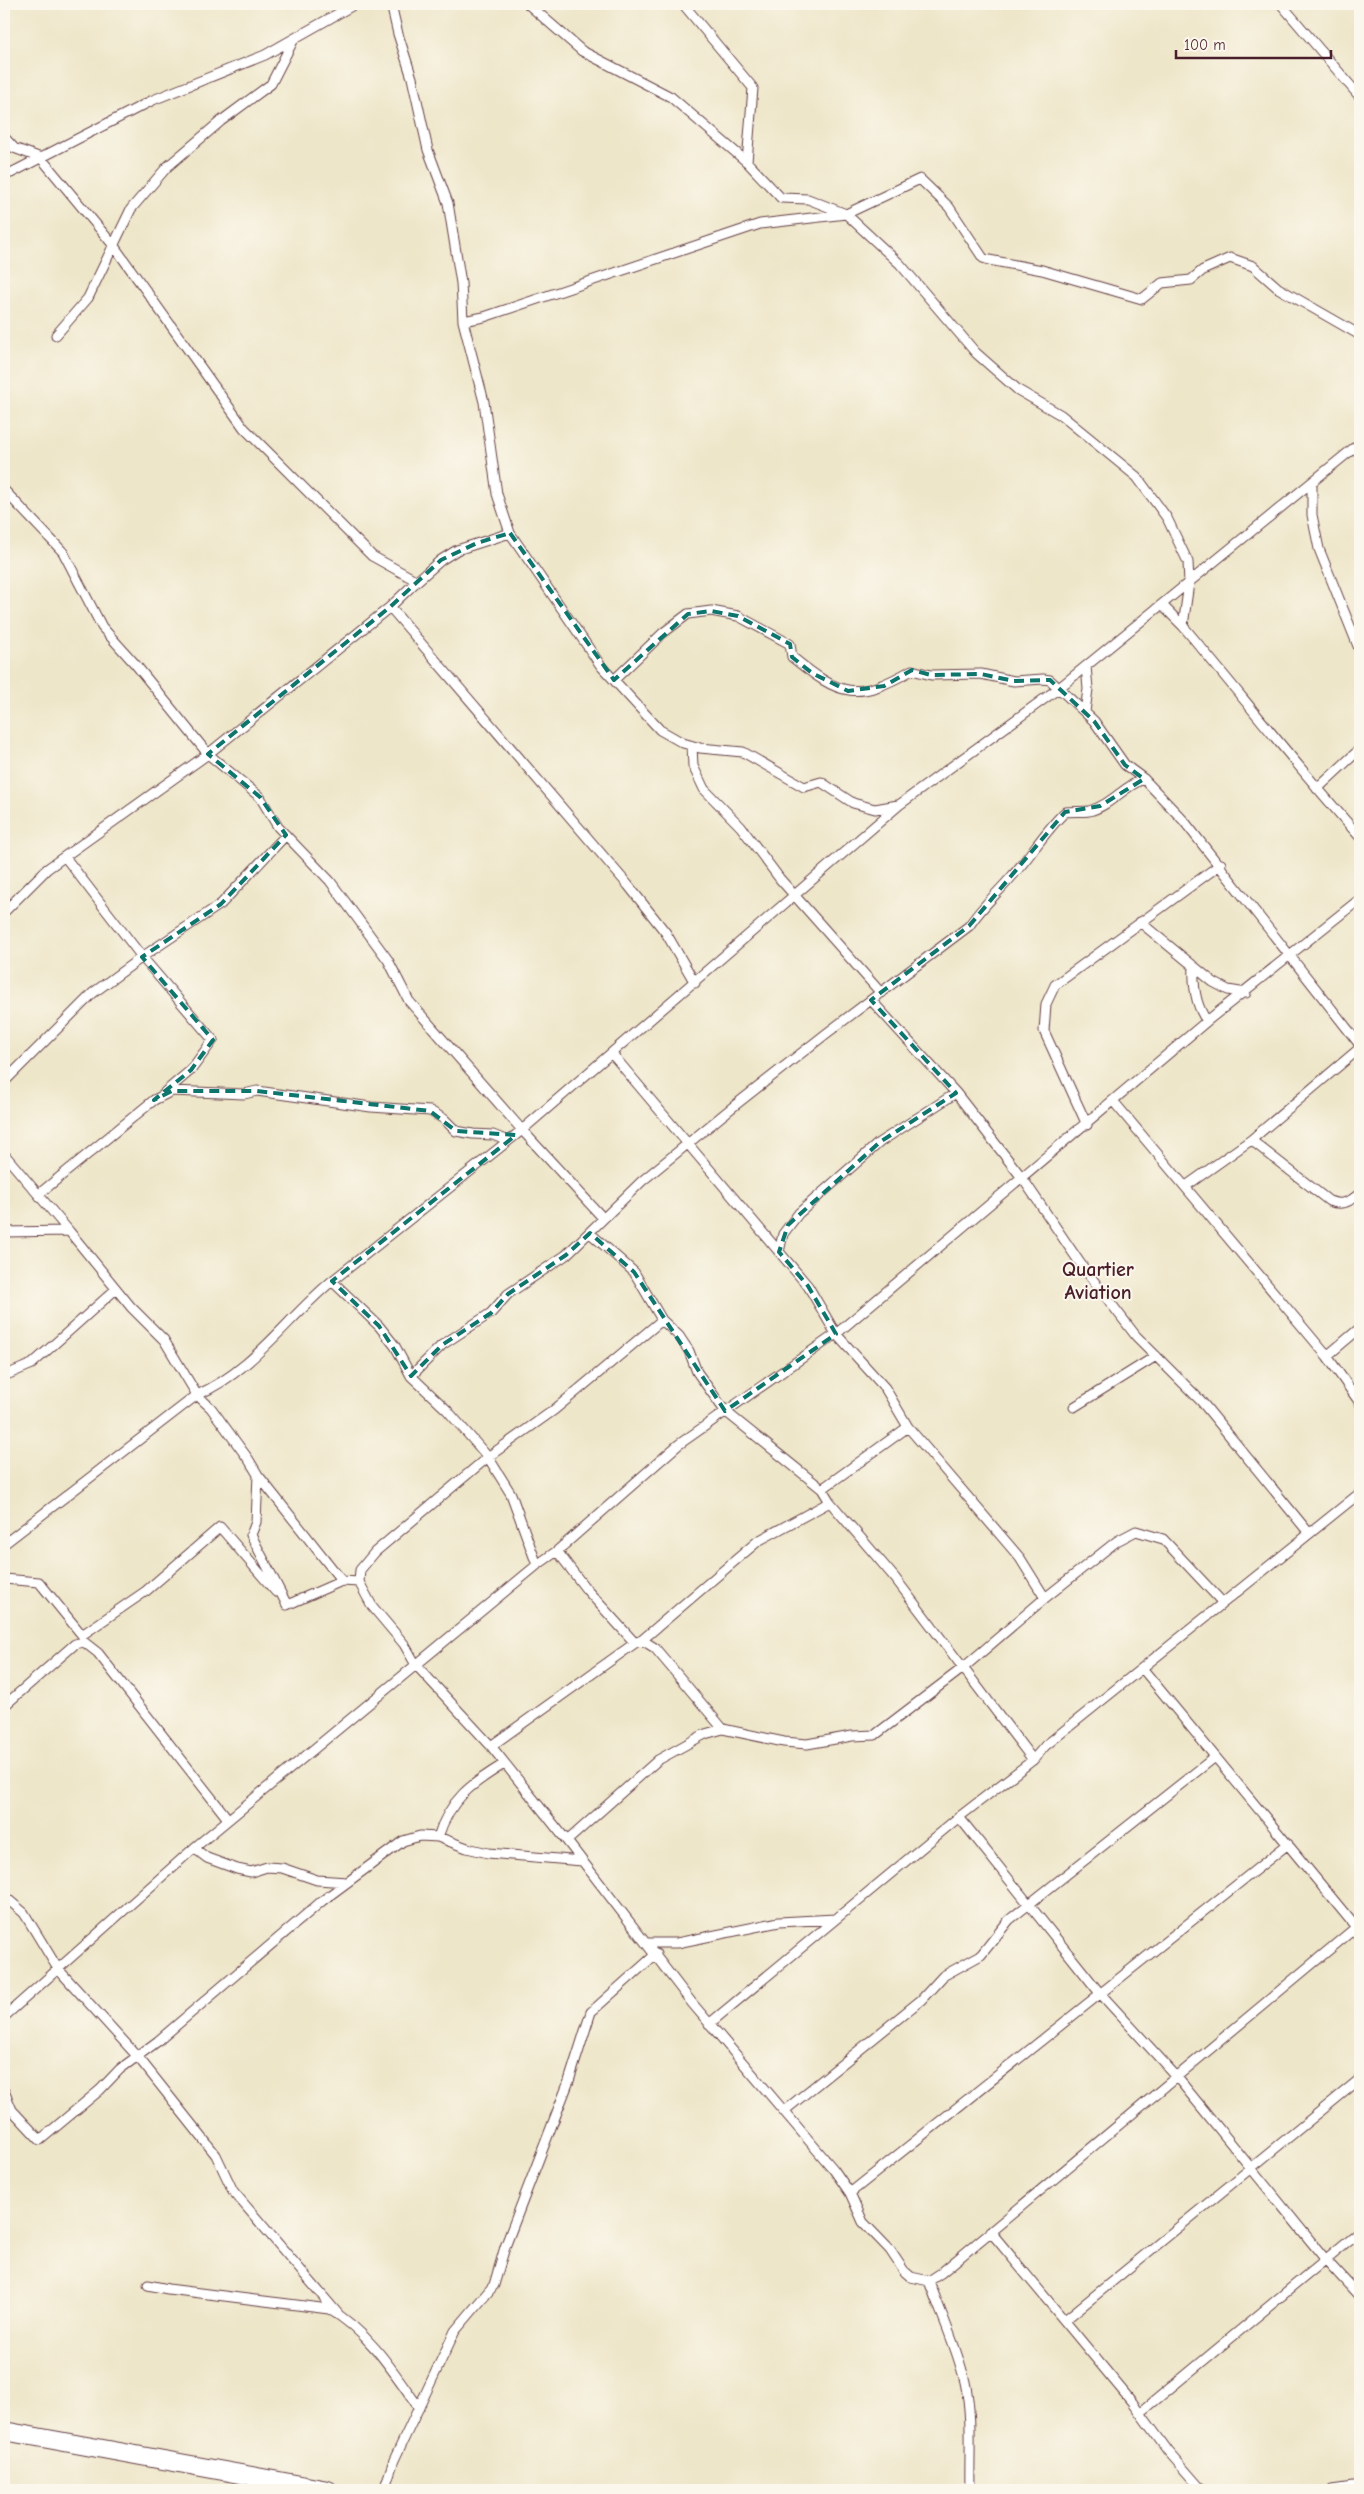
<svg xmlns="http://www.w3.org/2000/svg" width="1364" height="2494" viewBox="0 0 1364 2494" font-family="'Comic Neue',sans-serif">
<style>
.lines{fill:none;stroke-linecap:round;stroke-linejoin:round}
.street-casing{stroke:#633d43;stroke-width:11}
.highway-casing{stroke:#633d43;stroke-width:20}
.street{stroke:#fff;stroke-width:9}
.highway{stroke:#fff;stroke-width:18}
.marked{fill:none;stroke:#0f766e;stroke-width:4;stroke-dasharray:10 6;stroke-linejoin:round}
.labels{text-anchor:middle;stroke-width:4;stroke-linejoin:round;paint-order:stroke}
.neighbourhood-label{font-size:20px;font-weight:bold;fill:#4a1f2b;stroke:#fbf7ec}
</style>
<rect width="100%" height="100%" fill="#fbf7ec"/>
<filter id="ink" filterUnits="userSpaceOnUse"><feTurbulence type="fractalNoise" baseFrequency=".02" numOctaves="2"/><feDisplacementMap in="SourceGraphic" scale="10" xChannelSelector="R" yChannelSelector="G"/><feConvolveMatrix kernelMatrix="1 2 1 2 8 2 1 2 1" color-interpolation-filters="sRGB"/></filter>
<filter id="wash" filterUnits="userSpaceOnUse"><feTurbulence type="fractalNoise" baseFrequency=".0096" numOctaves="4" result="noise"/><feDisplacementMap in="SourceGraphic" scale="20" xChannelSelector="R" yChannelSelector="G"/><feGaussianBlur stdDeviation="1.12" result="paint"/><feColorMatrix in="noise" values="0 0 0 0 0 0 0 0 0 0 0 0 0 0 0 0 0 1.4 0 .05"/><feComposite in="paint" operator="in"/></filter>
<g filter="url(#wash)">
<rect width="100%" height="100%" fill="#eee6c9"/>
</g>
<g filter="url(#ink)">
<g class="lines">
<g class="street-casing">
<path id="street" d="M391 4 398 34 412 78 428 150 448 203 461 283 463 321 484 402 497 494 510 533 601 666 660 730 683 743 700 748 743 752 804 787 821 782 853 803 875 809 898 805
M528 4 582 51 671 97 747 162 781 198 808 199 846 214 920 179 949 207 983 258 989 260 1042 270 1142 299 1162 283 1191 280 1203 270 1230 258 1253 266 1278 288 1360 335
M683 4 753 88 747 162
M1281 4 1360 97
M4 137 14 148 41 158 114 246 244 428 372 556 417 581 441 560 457 550 510 533
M4 175 11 173 153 100 265 55 355 4
M463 321 484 317 760 224 846 214 900 264 976 353 1018 390 1061 415 1137 477 1167 518 1188 562 1189 583 1183 626C1242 696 1299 769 1360 837
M56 335 88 298 131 209 167 167 221 121 271 84 294 39
M1312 483V515L1319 549 1360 651
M4 490 63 552 102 627 136 665 208 754 47 869 4 912
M417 581 390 607 208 754 260 797 278 827 330 881 388 960 409 1001 522 1130 899 805 1059 688 1360 443
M1162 605 1183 626
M390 607 628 885 666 933 695 983
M614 680 663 633 688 614 711 611 738 616 790 644 792 657C840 696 856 702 912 670L931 675 981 674 1014 681 1043 679 1050 680 1094 721 1125 765 1144 779 1184 821 1360 1045
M1085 712 1088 689 1086 666
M692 746 693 766 704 789 741 827 780 879 881 993
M1317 789 1360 749
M65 857 142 957 213 1040 191 1070 165 1092
M1140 922 1213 982 1228 990 1246 993
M1194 966C1193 986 1195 1005 1207 1021
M871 1000 956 1093 1023 1179 1080 1263 1136 1336 1201 1401 1309 1533
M612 1054 808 1286 836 1334 885 1388 908 1427 1020 1558 1045 1598 1117 1541 1136 1531 1163 1539 1223 1603
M4 1082 93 993 142 957 221 904 286 835
M1114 1102 1327 1356 1360 1403
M1087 1125 1044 1031 1046 1004 1055 985 1221 864
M1251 1140 1329 1201C1342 1206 1350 1202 1360 1193
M4 1154 69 1231
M1186 1186 1251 1140 1360 1048
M39 1194 154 1100 172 1091 244 1094 257 1091 371 1107 430 1111 444 1119 456 1131 473 1134 493 1135 508 1141
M4 1232 69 1231 131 1307 164 1340 197 1395 211 1408 249 1460 258 1475 256 1522 251 1535 287 1605 342 1581
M590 1233 634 1272 662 1320 679 1336 689 1351 697 1372 725 1411 822 1489 830 1502 895 1578 1033 1760
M779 1252 783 1234 799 1213 880 1142 956 1093
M332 1281 522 1130 602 1217
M1327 1356 1360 1328
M4 1376 32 1364 116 1289
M411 1376 442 1345 491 1313 508 1294 566 1255 642 1181 734 1106 827 1033 969 926C982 906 998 893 1013 875 1031 855 1045 831 1065 812 1073 811 1082 812 1089 811 1110 806 1125 785 1144 779
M1074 1407 1156 1356
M258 1475 342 1581 359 1582 372 1606 404 1644 416 1665 491 1746 567 1841 692 2003 834 2170 850 2193 863 2222 890 2250 904 2271 911 2277 929 2281 941 2273 1360 1924
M822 1489 908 1427
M4 1544 197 1395C254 1370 285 1320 332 1281L379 1326 395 1346 411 1376 447 1410 488 1457 511 1494 537 1565
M557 1551 586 1589 635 1643
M4 1579 39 1582 82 1635 146 1591 220 1527 276 1592
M359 1582 360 1570 375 1552 488 1457 554 1410 662 1320
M642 1640 758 1541 830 1502
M1142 1668 1360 1932
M4 1706 75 1644 84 1642 98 1653 228 1819
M491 1746 635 1643 642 1640 655 1648 723 1729
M959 1817 1099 1992 1176 2076 1326 2260 1360 2297
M438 1837C450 1799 471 1784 504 1764
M567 1841 658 1760 705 1734 723 1729 784 1742 807 1744 852 1736 875 1735 963 1668 1045 1598
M194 1848 207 1858 237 1869 251 1872 267 1867 282 1868 317 1880 347 1882
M4 1896 24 1913 58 1969 138 2057 216 2155 233 2191 339 2315
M647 1943H677L779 1922 835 1919
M4 2017 194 1848 537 1565 557 1551 678 1445 836 1334 1207 1021 1360 899
M709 2024 959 1817 1033 1760 1045 1746 1360 1493
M4 2091 12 2110 40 2140 100 2090 120 2069 158 2041 322 1901 403 1841 420 1836 438 1837 467 1848 488 1853 582 1861
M784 2111 921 2000 943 1976 981 1955 1009 1920 1215 1757
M850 2193 1288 1844
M990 2231 1132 2402 1168 2451 1202 2490
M929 2281C941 2314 957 2347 965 2382 973 2418 969 2455 970 2490
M148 2285 168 2289 329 2309C368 2331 394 2372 419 2408
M1065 2320 1360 2079
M1140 2413 1360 2231
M384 2490 394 2460 455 2331 494 2285 505 2247 569 2081 591 2012 656 1954
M1332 2490 1360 2486"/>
</g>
<g class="highway-casing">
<path id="highway" d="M4 2431 328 2490"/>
</g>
<use href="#street" class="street"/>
<use href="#highway" class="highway"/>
</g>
</g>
<path class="marked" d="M510 533 614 680 688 614 711 611 738 616 790 644 792 657 812 673 848 691 884 686 912 670 931 675 981 674 1014 681 1050 680 1094 721 1125 765 1144 779 1100 806 1065 812 969 926 871 1000 956 1093 880 1142 788 1225 779 1252 808 1286 836 1334 725 1411 634 1272 590 1233 566 1255 508 1294 491 1313 442 1345 411 1376 379 1326 332 1281 516 1135 456 1131 430 1111 257 1091H172L154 1100 191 1070 213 1040 142 957 221 904 286 835 260 797 208 754 390 607 441 560 477 543Z"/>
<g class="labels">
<g class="neighbourhood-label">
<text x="1098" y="1276">Quartier<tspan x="1098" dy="23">Aviation</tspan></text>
</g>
</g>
<rect width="1364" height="2494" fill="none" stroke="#fbf7ec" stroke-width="20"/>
<path d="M1176 50v8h155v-8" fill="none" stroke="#4a1f2b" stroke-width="2.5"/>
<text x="1184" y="50" font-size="15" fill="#4a1f2b" stroke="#fbf7ec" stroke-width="4" paint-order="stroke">100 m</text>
</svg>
